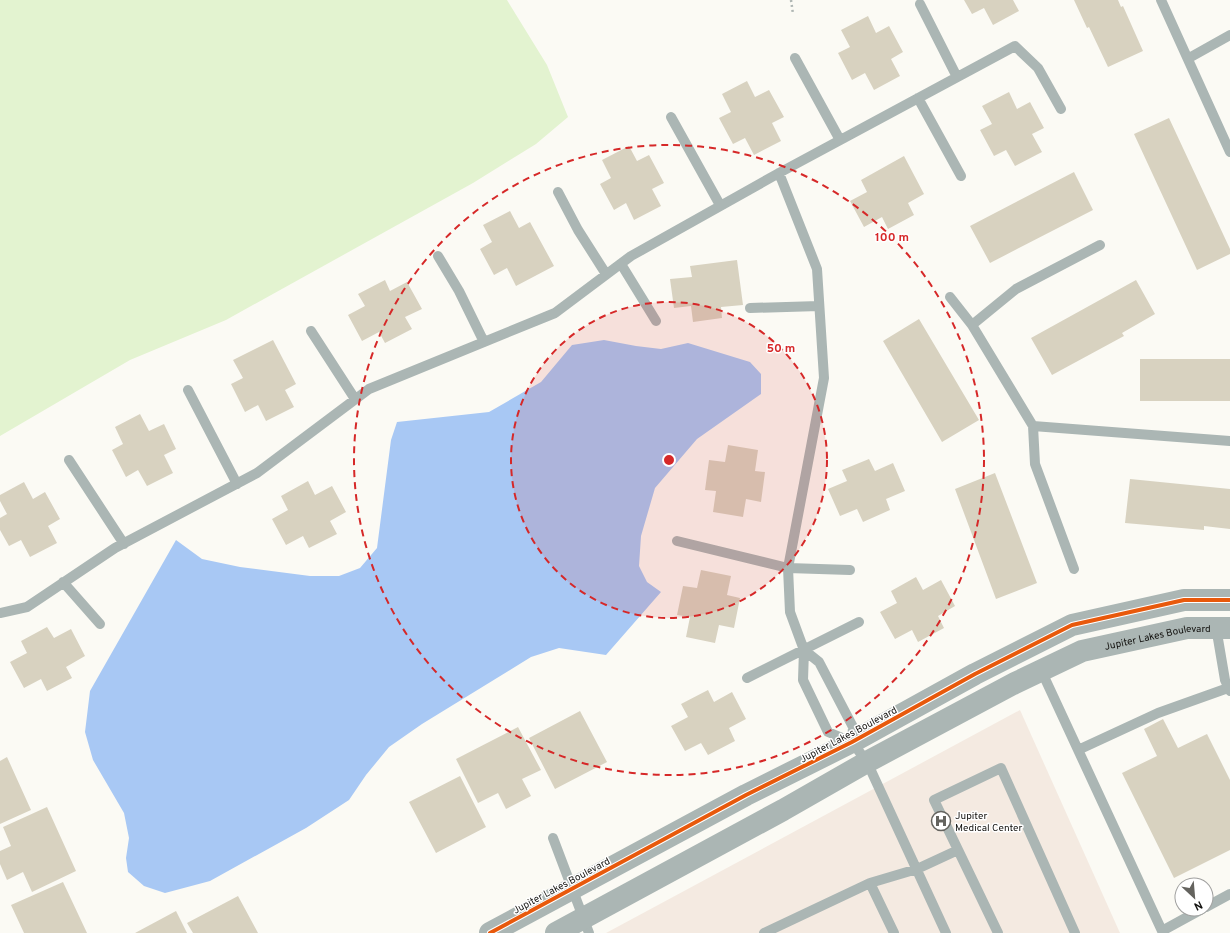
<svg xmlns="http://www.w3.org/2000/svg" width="1230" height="933" viewBox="0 0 1230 933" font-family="Overpass,sans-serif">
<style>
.medical{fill:#f4eae1}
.green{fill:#e3f3d0}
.water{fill:#a8c8f4}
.building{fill:#d8d2c0}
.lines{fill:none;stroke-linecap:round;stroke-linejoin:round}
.path{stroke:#afb6b3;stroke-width:2.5;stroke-dasharray:2 3;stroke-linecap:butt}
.service{stroke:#abb6b4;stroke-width:10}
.tertiary{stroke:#abb6b4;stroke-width:22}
.cycleway-casing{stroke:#fff;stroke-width:6}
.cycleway{stroke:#e8590c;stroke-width:4}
.ring{fill:none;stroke:#d62828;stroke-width:2;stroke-dasharray:7 5}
.labels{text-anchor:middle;stroke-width:3;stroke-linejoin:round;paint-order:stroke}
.street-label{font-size:10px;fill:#12110e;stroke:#fff}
.poi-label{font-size:10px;fill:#12110e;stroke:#fff;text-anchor:start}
.centre{fill:#d62828;stroke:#fff;stroke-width:2}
.ring-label{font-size:12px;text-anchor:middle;font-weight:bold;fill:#d62828;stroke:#fff;stroke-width:3;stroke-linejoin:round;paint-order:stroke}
</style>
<rect width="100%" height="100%" fill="#fbfaf4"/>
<path class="medical" d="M1020 710 1120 933H606Z"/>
<path class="green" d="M0 0H507L547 65 568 117 536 144 473 183 226 320 130 360 0 436Z"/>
<path class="water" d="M604 340 636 346 661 349 688 343 750 362 761 374V394L697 439 655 488 641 536 639 566 647 582 661 592 606 655 559 648 531 657 422 724 389 747 366 775 349 800 306 828 210 881 165 893 144 886 128 872 126 858 129 838 124 813 93 760 85 732 90 691 176 540 202 559 240 567 310 576H339L360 568 377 548 391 440 397 422 489 412 541 382 572 345Z"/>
<path class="building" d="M964 0H1013L1019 11 993 25 984 8 972 14Z
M1074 0H1118L1121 7 1123 6 1143 51 1108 67 1089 27 1087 28Z
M868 16 876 33 889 26 903 52 891 59 900 76 874 90 865 73 852 80 838 53 850 47 841 30Z
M747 81 755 97 769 90 784 117 772 123 781 141 754 155 745 138 733 144 719 118 731 112 722 94Z
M1009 92 1017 109 1030 102 1044 128 1032 134 1042 152 1015 166 1006 150 994 156 980 130 992 124 982 106Z
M1169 118 1230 249V254L1197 270 1134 134Z
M629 146 637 161 649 155 664 183 652 189 661 206 634 220 626 203 614 210 600 184 611 178 602 160Z
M904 156 924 194 908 203 914 215 888 229 882 217 864 227 850 201 867 192 861 180Z
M1074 172 1093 210 990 263 970 226Z
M510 211 519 228 530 222 554 266 516 286 507 268 494 275 480 249 492 242 483 225Z
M737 260 743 305 721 307 722 318 693 322 691 306 674 308 670 279 692 277 690 266Z
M385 280 390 291 407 282 422 309 405 317 412 329 385 343 379 332 362 341 348 315 365 306 358 294Z
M1136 280 1155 314 1122 333 1124 336 1052 375 1031 338Z
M919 319 979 420 942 442 883 341Z
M273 340 296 384 285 390 294 407 266 421 258 405 245 412 231 384 243 378 233 360Z
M1140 359H1230V401H1140Z
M140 414 149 431 164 424 176 449 164 455 173 473 147 486 138 470 126 477 112 450 123 444 115 427Z
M728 445 758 450 755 471 765 472 761 502 746 499 743 517 713 512 716 491 705 490 709 460 725 462Z
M869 459 875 471 893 463 905 491 886 499 890 510 863 522 857 509 840 516 828 489 847 481 842 470Z
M995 473 1037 583 996 599 955 489Z
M1130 479 1230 489V529L1204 526V530L1125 523Z
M308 481 315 495 332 486 346 512 330 521 337 534 309 548 303 536 286 545 272 519 288 510 281 496Z
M24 482 33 499 45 492 60 519 48 526 57 543 30 557 21 540 9 546 0 530V518L7 514 0 501V495Z
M701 570 731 576 727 595 740 598 734 628 719 625 715 643 686 637 690 617 677 615 683 586 697 588Z
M916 577 923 590 941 580 955 606 938 616 944 628 918 642 912 630 895 639 880 612 897 603 891 591Z
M47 627 54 638 71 629 85 656 66 667 72 678 47 691 41 679 24 688 10 662 27 653 21 641Z
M708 690 714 702 732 692 746 719 729 728 735 741 708 755 701 743 685 751 671 726 688 717 681 704Z
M580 711 607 762 555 789 529 738Z
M1163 719 1178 748 1207 734 1230 780V850L1174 878 1122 773 1157 756 1144 729Z
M518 727 541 770 522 779 531 796 506 809 498 793 478 803 456 759Z
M7 757 31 810 0 824V761Z
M460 776 486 827 436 853 409 802Z
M47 807 76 871 32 892 23 872 7 880 0 864V851L11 846 3 827Z
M63 882 87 933H24L11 905Z
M238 896 258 933H193L187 923Z
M176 911 187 933H135Z"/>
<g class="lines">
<path class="path" d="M791 0 793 14"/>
<path class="service" d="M1161 0 1230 152
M920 4 957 77
M795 58 840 140
M1189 58 1230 35
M918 98 961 176
M671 117 720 205
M779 173 817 269 824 378 788 568 790 612 804 650 803 680 828 732 852 742 867 762 946 933
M558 192 578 230 606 274
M438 256 459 291 484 342
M621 264 656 321
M950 297 972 325 1033 426 1230 441
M750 308 819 306
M972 325 1016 289 1100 245
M311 331 355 399
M188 390 237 484
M1033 426 1035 464 1074 569
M69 460 124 544
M677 541 788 568 850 570
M63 582 100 624
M0 613 27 607 115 548 257 473 369 389 555 313 631 256 779 173 1015 46 1038 68 1061 109
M1216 627 1225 680 1230 691
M804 650 819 662 853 727 852 742
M1041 670 1163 933
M747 678 859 622
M1078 750 1158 713 1228 688
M553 838 589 933
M870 883 917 869 958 850
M1206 907 1230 894
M1162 931 1202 909
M764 933 870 883 894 933
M998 933 934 800 1001 768 1075 933"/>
<g class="tertiary">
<path d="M490 933 746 795 852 742 975 674 1072 625 1184 600H1230"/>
<path id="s1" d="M556 933 783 810 867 762 1015 683 1082 651 1187 628H1230"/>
</g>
<g class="cycleway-casing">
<path id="cycleway" d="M490 933 746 795 852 742 975 674 1072 625 1184 600H1230"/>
</g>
<use href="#cycleway" class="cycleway"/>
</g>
<circle cx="669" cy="460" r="158" fill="#d62828" fill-opacity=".12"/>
<g class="ring">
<circle cx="669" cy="460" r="158"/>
<circle cx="669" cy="460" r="315"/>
</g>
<defs>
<g id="hospital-ring" transform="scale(1)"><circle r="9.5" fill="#fff" stroke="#64635e" stroke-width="1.5"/><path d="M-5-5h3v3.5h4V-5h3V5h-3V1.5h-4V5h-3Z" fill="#64635e"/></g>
</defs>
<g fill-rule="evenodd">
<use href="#hospital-ring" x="941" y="821"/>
</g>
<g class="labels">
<g class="street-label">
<text dy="4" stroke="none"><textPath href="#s1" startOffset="674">Jupiter Lakes Boulevard</textPath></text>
<text transform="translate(848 734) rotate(-28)" y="4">Jupiter Lakes Boulevard</text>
<text transform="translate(561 885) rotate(-28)" y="4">Jupiter Lakes Boulevard</text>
</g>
<g class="poi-label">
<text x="955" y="819">Jupiter<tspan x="955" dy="12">Medical Center</tspan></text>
</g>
</g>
<circle cx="669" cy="460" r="6" class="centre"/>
<g class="ring-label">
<text x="892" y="241">100 m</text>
<text x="781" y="352">50 m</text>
</g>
<g transform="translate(1194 897) rotate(154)"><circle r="19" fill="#ffffff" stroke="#a0a09f"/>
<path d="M0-3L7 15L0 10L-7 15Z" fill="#64635e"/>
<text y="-6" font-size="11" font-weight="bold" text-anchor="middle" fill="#12110e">N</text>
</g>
</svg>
